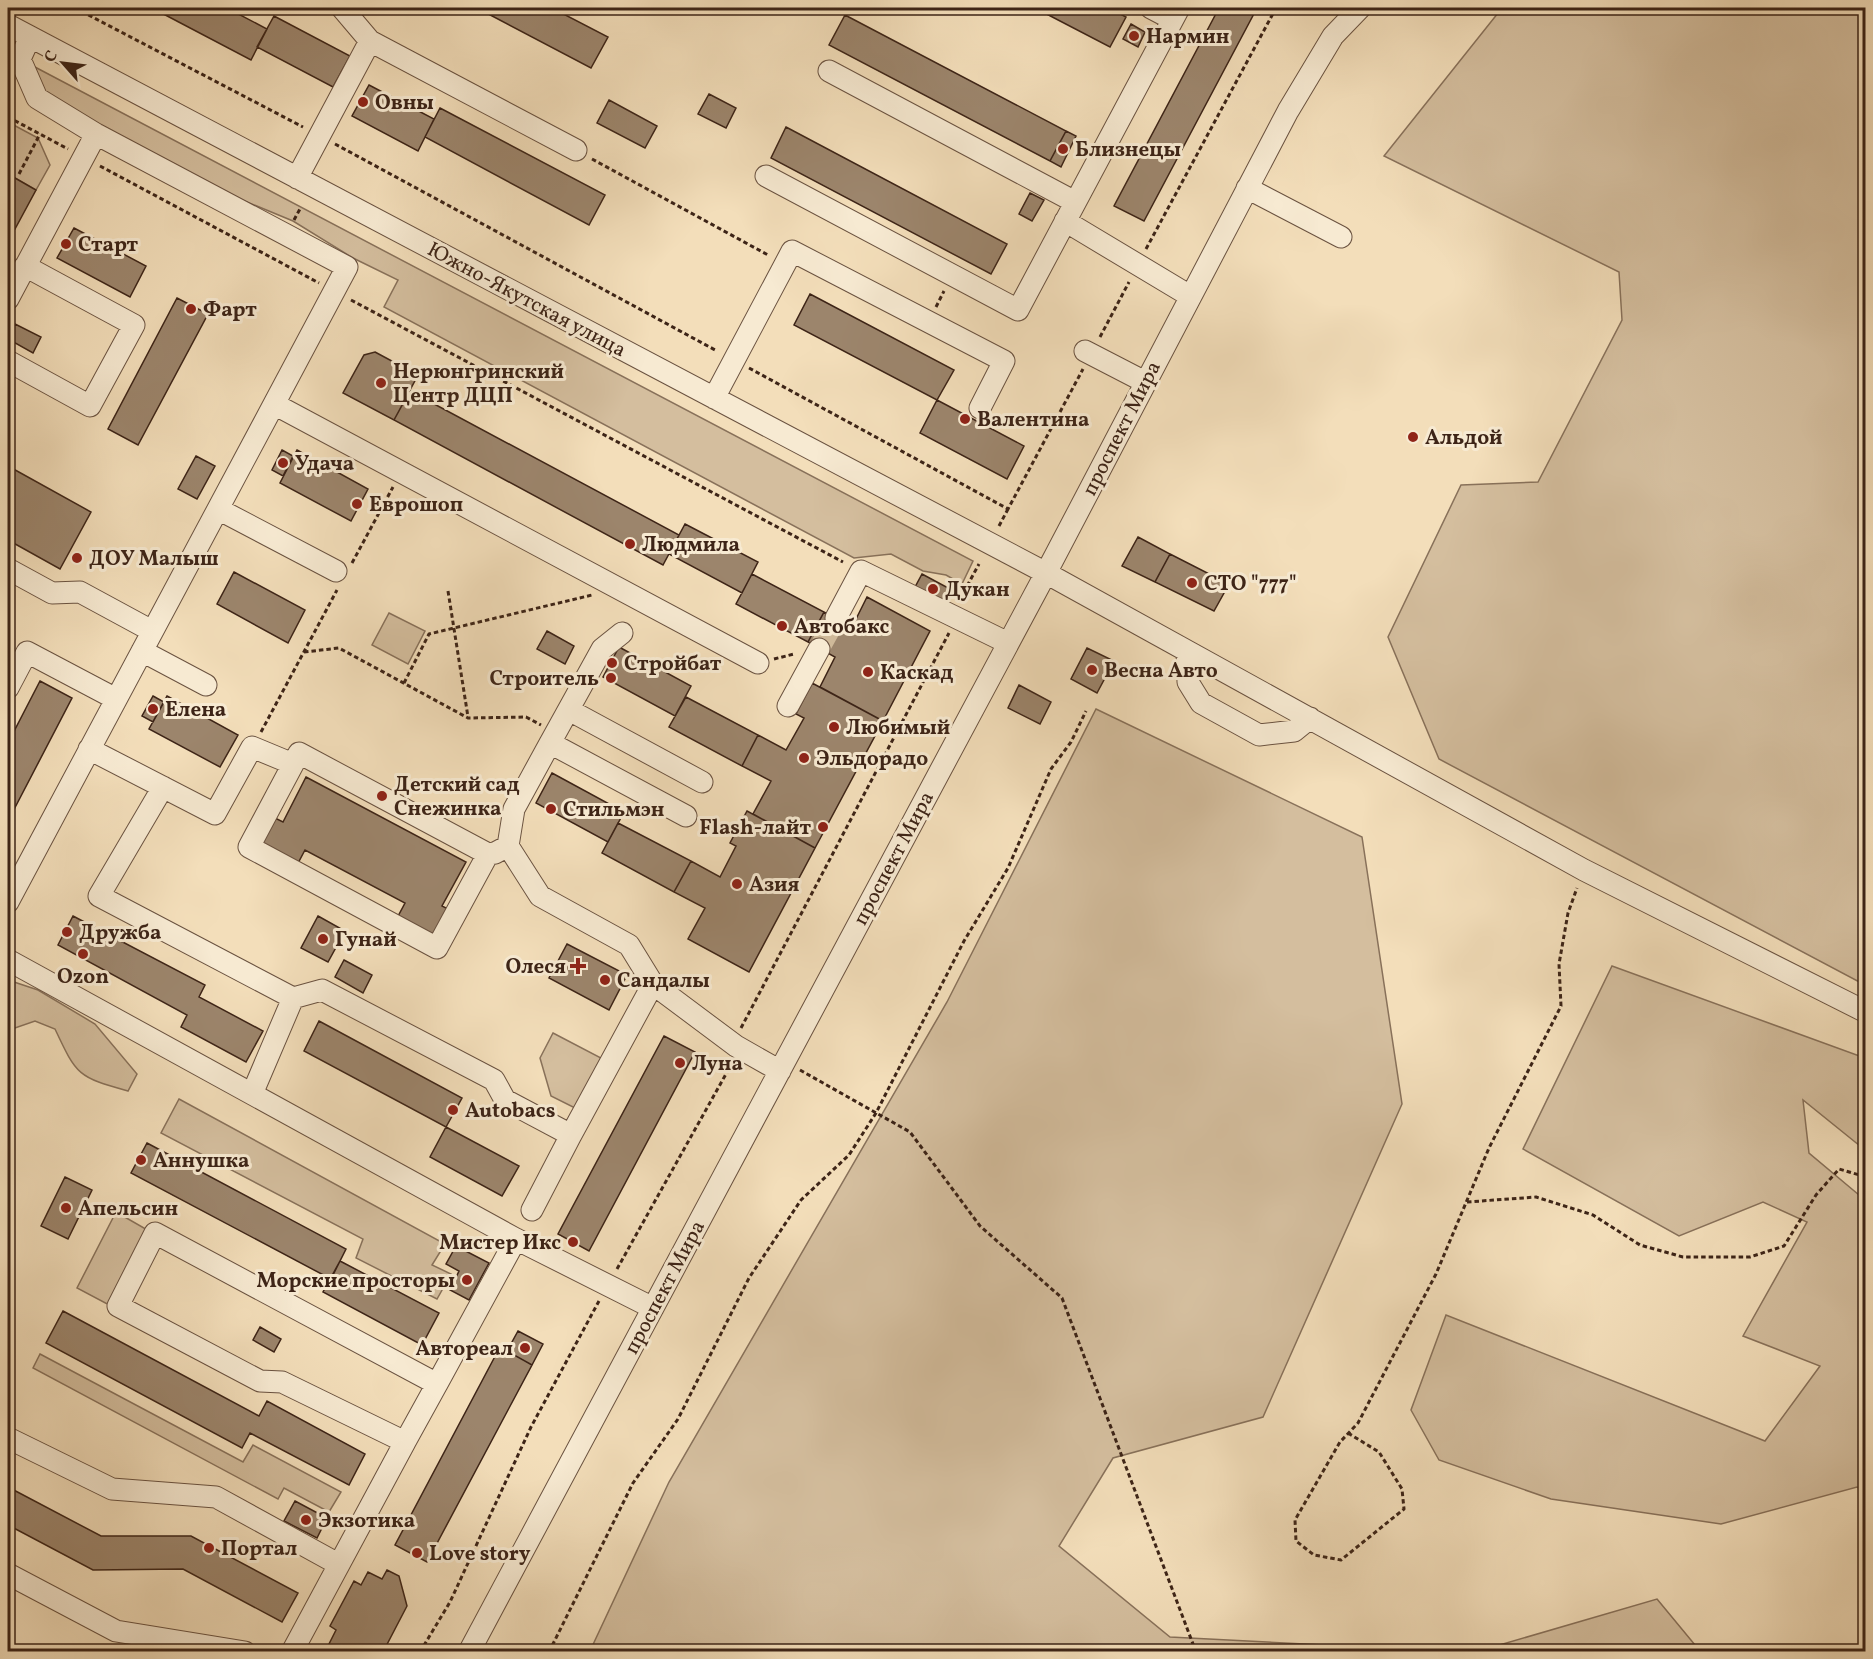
<svg xmlns="http://www.w3.org/2000/svg" width="1873" height="1659" viewBox="0 0 1873 1659" font-family="Vollkorn,serif">
<style>
.green{fill:#d4be9e;stroke:#88715a;stroke-width:1.5}
.building{fill:#9c856c;stroke:#3d2417;stroke-width:1.5}
.lines{fill:none;stroke-linecap:round;stroke-linejoin:round}
.minor-tunnel{stroke:#cfb999;stroke-width:21;stroke-dasharray:21 10;stroke-linecap:butt}
.minor-casing{stroke:#6a5240;stroke-width:23}
.path{stroke:#3d2417;stroke-width:3;stroke-dasharray:4.5 3;stroke-linecap:butt}
.minor{stroke:#f7ead2;stroke-width:21}
.poi-dot{fill:#8f2418;stroke:#f7ead2;stroke-width:2}
.labels{text-anchor:middle;stroke-width:6;stroke-linejoin:round;paint-order:stroke}
.poi-label{font-size:21px;font-weight:bold;fill:#3d2417;stroke:#f7ead2;text-anchor:start}
.street-label{font-size:21px;fill:#3d2417;stroke:#f7ead2}
</style>
<rect width="100%" height="100%" fill="#f3deba"/>
<filter id="stains"><feTurbulence type="fractalNoise" baseFrequency=".00333" numOctaves="4"/><feColorMatrix values="0 0 0 0 .2 0 0 0 0 .09 0 0 0 0 .02 0 0 0 .5 -.17"/></filter>
<radialGradient id="worn" r=".72"><stop offset=".6" stop-color="#630" stop-opacity="0"/><stop offset="1" stop-color="#630" stop-opacity=".3"/></radialGradient>
<path class="green" d="M1502 8H1865V985L1439 759 1388 637 1461 485 1538 482 1622 320 1619 272 1384 156Z
M33 66 973 561 962 584 946 575 923 571 891 554 854 558 384 307 398 280 353 258 293 221 218 190 45 96Z
M8 122 38 138 50 165 36 190 8 174Z
M389 613 425 631 408 664 372 645Z
M1096 709 1362 837 1402 1104 1263 1417 1113 1458 1059 1546 1170 1637 1441 1651H590L669 1482 947 1002Z
M1612 966 1865 1058V1150L1803 1100 1809 1153 1865 1200V1491L1857 1487 1721 1524 1551 1499 1439 1460 1411 1410 1446 1315 1765 1441 1820 1366 1743 1336 1807 1222 1763 1202 1679 1236 1523 1149Z
M8 980 38 990 95 1024 137 1074 128 1091C78 1077 77 1076 55 1029L35 1021 15 1028 8 1026Z
M553 1033 601 1058 575 1108 551 1096 540 1058Z
M179 1099 445 1244 432 1265 451 1274 437 1299 356 1258 363 1239 161 1133Z
M116 1212 151 1232 111 1306 77 1288Z
M40 1354 243 1462 253 1445 341 1492 329 1512 284 1488 278 1499 33 1368Z
M1657 1599 1700 1651H1479Z"/>
<path class="building" d="M152 8H227L267 29 251 60Z
M477 8H552L608 37 591 68Z
M1035 8H1109L1126 17 1110 47Z
M1219 8H1257L1144 221 1114 206Z
M845 15 1066 131 1050 161 829 45Z
M274 16 350 56 333 87 257 47Z
M1131 24 1145 32 1138 47 1123 39Z
M369 85 434 119 418 151 352 116Z
M709 94 736 108 726 128 698 114Z
M609 100 657 126 645 148 597 123Z
M440 108 605 195 589 225 425 137Z
M786 127 1007 244 991 274 771 158Z
M1066 131 1076 136 1061 167 1050 161Z
M8 174 36 190 15 229 8 225Z
M1030 193 1044 200 1032 221 1019 214Z
M74 228 146 266 130 297 57 258Z
M810 294 954 370 937 400 794 325Z
M177 298 208 314 138 445 108 429Z
M15 324 41 337 33 353 8 339Z
M375 352 418 375 394 420 343 393 364 355Z
M410 391 679 535 663 565 394 420Z
M937 400 1024 446 1007 479 920 433Z
M282 450 293 456 283 476 272 470Z
M297 450 368 489 351 521 280 483Z
M196 456 215 466 197 499 178 489Z
M8 466 91 512 60 569 8 540Z
M685 524 758 562 742 593 669 554Z
M1138 537 1170 554 1155 582 1122 566Z
M1170 554 1229 584 1214 611 1155 582Z
M234 572 305 610 288 643 217 604Z
M752 574 824 612 808 642 736 604Z
M922 574 952 590 944 605 914 589Z
M867 597 930 631 883 721 820 687 835 657 808 642 824 612 852 627Z
M547 631 574 646 565 664 537 649Z
M619 647 691 686 675 716 603 677Z
M1087 648 1114 661 1097 693 1071 679Z
M40 681 72 698 8 821V743Z
M812 683 883 721 815 848 753 814 771 781 742 766 758 735 786 750 804 718 796 714Z
M1019 685 1051 702 1040 724 1008 708Z
M153 696 164 702 153 722 142 716Z
M167 696 238 735 220 767 149 729Z
M686 697 758 735 742 766 669 727Z
M552 773 624 812 608 842 536 803Z
M306 777 466 862 442 906 448 909 432 940 396 920 405 903 305 850 296 867 259 848 275 818 283 822Z
M747 811 815 848 749 972 688 939 705 908 674 892 691 861 720 877 736 846 730 843Z
M618 823 691 861 674 892 602 853Z
M73 916 205 985 199 997 263 1031 246 1062 181 1027 187 1015 58 945Z
M318 916 345 931 328 962 301 948Z
M567 944 627 975 609 1010 549 978Z
M344 960 372 975 363 993 335 977Z
M319 1021 462 1098 446 1127 304 1051Z
M664 1036 695 1052 589 1251 558 1234Z
M446 1127 519 1166 502 1196 430 1157Z
M147 1143 346 1249 331 1279 131 1173Z
M65 1177 92 1190 68 1239 41 1226Z
M456 1246 489 1263 469 1300 450 1290 459 1271 446 1264Z
M340 1261 439 1313 422 1345 323 1292Z
M63 1311 259 1416 267 1401 365 1454 349 1485 250 1433 242 1448 46 1343Z
M260 1327 281 1339 274 1352 253 1340Z
M518 1331 543 1344 532 1365 507 1351Z
M500 1347 532 1365 427 1562 395 1545Z
M8 1487 101 1536H191L298 1593 282 1622 183 1569 93 1570 8 1525Z
M295 1501 327 1518 317 1538 284 1521Z
M387 1570 399 1576 407 1606 383 1652H342L329 1644 336 1630 330 1626 354 1581 361 1585 368 1572 382 1579Z"/>
<g class="lines">
<path class="minor-tunnel" d="M819 649 836 618"/>
<g class="minor-casing">
<path id="minor" d="M342 8 370 41 576 150
M1151 8 1172 19
M8 25 1046 573 1584 870 1866 1012
M30 37 20 59 37 98 96 134 347 267 274 404 758 663
M829 71 1075 202
M766 176 1018 310 1179 8
M297 178 370 41
M1247 188 1341 237
M1065 221 1190 296
M8 299 96 134
M1085 351 1145 382
M8 361 90 406 134 325 25 266
M714 398 792 251 1004 361 980 408
M218 509 336 571
M8 569 52 593 80 592 152 631
M836 618 861 571 1008 643
M142 651 206 685
M1187 651 1188 682 1201 703 1259 735 1294 731 1310 718
M8 688 27 652 116 699
M788 706 819 649
M569 710 702 782
M550 743 602 649 622 633
M89 749 215 814 252 747 293 764
M163 787 99 896 293 998 322 990 494 1080 505 1100 571 1135 653 984 736 1046 780 1071
M488 854 437 948 249 847 299 753 488 854 495 853 508 846
M8 902 274 404
M8 960 516 1239 653 1308
M653 984 629 945 540 896 508 846 514 809 550 743 686 816
M252 1094 293 998
M532 1210 571 1135
M8 1438 112 1489 216 1497 338 1564
M405 1442 437 1384
M8 1574 116 1631 245 1652
M292 1652 405 1442 282 1382 260 1381 118 1306 155 1233 437 1384 516 1239
M469 1652 1046 573 1288 111 1333 36 1360 8"/>
</g>
<path class="path" d="M75 8 303 127
M8 117 68 149
M335 144 717 351
M592 159 768 255
M100 166 319 283
M19 174 40 134
M294 220 301 207
M1146 249 1276 8
M351 300 843 562
M936 307 944 291
M1100 337 1129 282
M749 368 1008 509 1083 369
M999 526 1008 509
M352 563 393 487
M448 591 468 717
M960 599 979 564
M304 652 339 648 468 718 526 717 541 725
M774 659 794 654
M404 683 429 634 592 595
M261 732 337 590
M741 1028 949 633
M800 1070 910 1132 980 1226 1062 1298 1196 1652
M1467 1202 1536 1197 1593 1215 1640 1245 1683 1257H1750L1784 1246 1816 1195 1839 1169 1866 1177
M617 1269 731 1065
M1348 1433 1379 1452 1402 1489 1404 1509 1341 1560 1314 1555 1296 1541 1295 1520 1340 1442 1358 1423 1436 1274 1489 1148 1561 1006 1559 964 1568 913 1577 888
M420 1652 450 1602 531 1427 599 1301
M549 1652 633 1483 678 1419 749 1278 801 1200 849 1155 876 1113 964 941 1008 868 1051 769 1071 742 1086 711"/>
<use href="#minor" class="minor"/>
</g>
<g class="poi-dot">
<circle cx="1134" cy="36" r="6"/>
<circle cx="363" cy="102" r="6"/>
<circle cx="1063" cy="149" r="6"/>
<circle cx="66" cy="244" r="6"/>
<circle cx="191" cy="309" r="6"/>
<circle cx="381" cy="383" r="6"/>
<circle cx="965" cy="419" r="6"/>
<circle cx="1413" cy="437" r="6"/>
<circle cx="283" cy="463" r="6"/>
<circle cx="357" cy="504" r="6"/>
<circle cx="630" cy="544" r="6"/>
<circle cx="77" cy="558" r="6"/>
<circle cx="1192" cy="583" r="6"/>
<circle cx="933" cy="589" r="6"/>
<circle cx="782" cy="626" r="6"/>
<circle cx="612" cy="663" r="6"/>
<circle cx="1092" cy="670" r="6"/>
<circle cx="868" cy="672" r="6"/>
<circle cx="611" cy="678" r="6"/>
<circle cx="153" cy="709" r="6"/>
<circle cx="834" cy="727" r="6"/>
<circle cx="804" cy="758" r="6"/>
<circle cx="382" cy="796" r="6"/>
<circle cx="551" cy="809" r="6"/>
<circle cx="823" cy="827" r="6"/>
<circle cx="737" cy="884" r="6"/>
<circle cx="67" cy="932" r="6"/>
<circle cx="323" cy="939" r="6"/>
<circle cx="83" cy="954" r="6"/>
<path d="M575 957h6v6h6v6h-6v6h-6v-6h-6v-6h6z"/>
<circle cx="605" cy="980" r="6"/>
<circle cx="680" cy="1063" r="6"/>
<circle cx="453" cy="1110" r="6"/>
<circle cx="141" cy="1160" r="6"/>
<circle cx="66" cy="1208" r="6"/>
<circle cx="573" cy="1242" r="6"/>
<circle cx="467" cy="1280" r="6"/>
<circle cx="525" cy="1348" r="6"/>
<circle cx="306" cy="1520" r="6"/>
<circle cx="209" cy="1548" r="6"/>
<circle cx="417" cy="1553" r="6"/>
</g>
<g class="labels">
<g class="poi-label">
<text x="1146" y="43">Нармин</text>
<text x="375" y="109">Овны</text>
<text x="1075" y="156">Близнецы</text>
<text x="78" y="251">Старт</text>
<text x="203" y="316">Фарт</text>
<text x="393" y="378">Нерюнгринский<tspan x="393" dy="24">Центр ДЦП</tspan></text>
<text x="977" y="426">Валентина</text>
<text x="1425" y="444">Альдой</text>
<text x="295" y="470">Удача</text>
<text x="369" y="511">Еврошоп</text>
<text x="642" y="551">Людмила</text>
<text x="89" y="565">ДОУ Малыш</text>
<text x="1204" y="590">СТО "777"</text>
<text x="945" y="596">Дукан</text>
<text x="794" y="633">Автобакс</text>
<text x="624" y="670">Стройбат</text>
<text x="1104" y="677">Весна Авто</text>
<text x="880" y="679">Каскад</text>
<text x="599" y="685" text-anchor="end">Строитель</text>
<text x="165" y="716">Елена</text>
<text x="846" y="734">Любимый</text>
<text x="816" y="765">Эльдорадо</text>
<text x="394" y="791">Детский сад<tspan x="394" dy="24">Снежинка</tspan></text>
<text x="563" y="816">Стильмэн</text>
<text x="811" y="834" text-anchor="end">Flash-лайт</text>
<text x="749" y="891">Азия</text>
<text x="79" y="939">Дружба</text>
<text x="335" y="946">Гунай</text>
<text x="566" y="973" text-anchor="end">Олеся</text>
<text x="83" y="983" text-anchor="middle">Ozon</text>
<text x="617" y="987">Сандалы</text>
<text x="692" y="1070">Луна</text>
<text x="465" y="1117">Autobacs</text>
<text x="153" y="1167">Аннушка</text>
<text x="78" y="1215">Апельсин</text>
<text x="561" y="1249" text-anchor="end">Мистер Икс</text>
<text x="455" y="1287" text-anchor="end">Морские просторы</text>
<text x="513" y="1355" text-anchor="end">Автореал</text>
<text x="318" y="1527">Экзотика</text>
<text x="221" y="1555">Портал</text>
<text x="429" y="1560">Love story</text>
</g>
<g class="street-label">
<text transform="translate(527 299) rotate(28)" y="7">Южно-Якутская улица</text>
<text transform="translate(1121 428) rotate(-63)" y="7">проспект Мира</text>
<text transform="translate(893 858) rotate(-62)" y="7">проспект Мира</text>
<text transform="translate(664 1287) rotate(-62)" y="7">проспект Мира</text>
</g>
</g>
<rect width="1873" height="1659" fill="none" stroke="#f3deba" stroke-width="30"/>
<rect x="9" y="9" width="1855" height="1641" fill="none" stroke="#3d2417" stroke-width="3"/>
<rect x="15" y="15" width="1843" height="1629" fill="none" stroke="#3d2417" stroke-width="1.5"/>
<g transform="translate(63 63) rotate(298)" stroke="#f7ead2" stroke-width="4.5" paint-order="stroke">
<path d="M0-4.5L10 22L0 15L-10 22Z" fill="#3d2417"/>
<text y="-9" font-size="16" font-weight="bold" text-anchor="middle" fill="#3d2417">С</text>
</g>
<rect width="100%" height="100%" filter="url(#stains)"/>
<rect width="100%" height="100%" fill="url(#worn)"/>
</svg>
